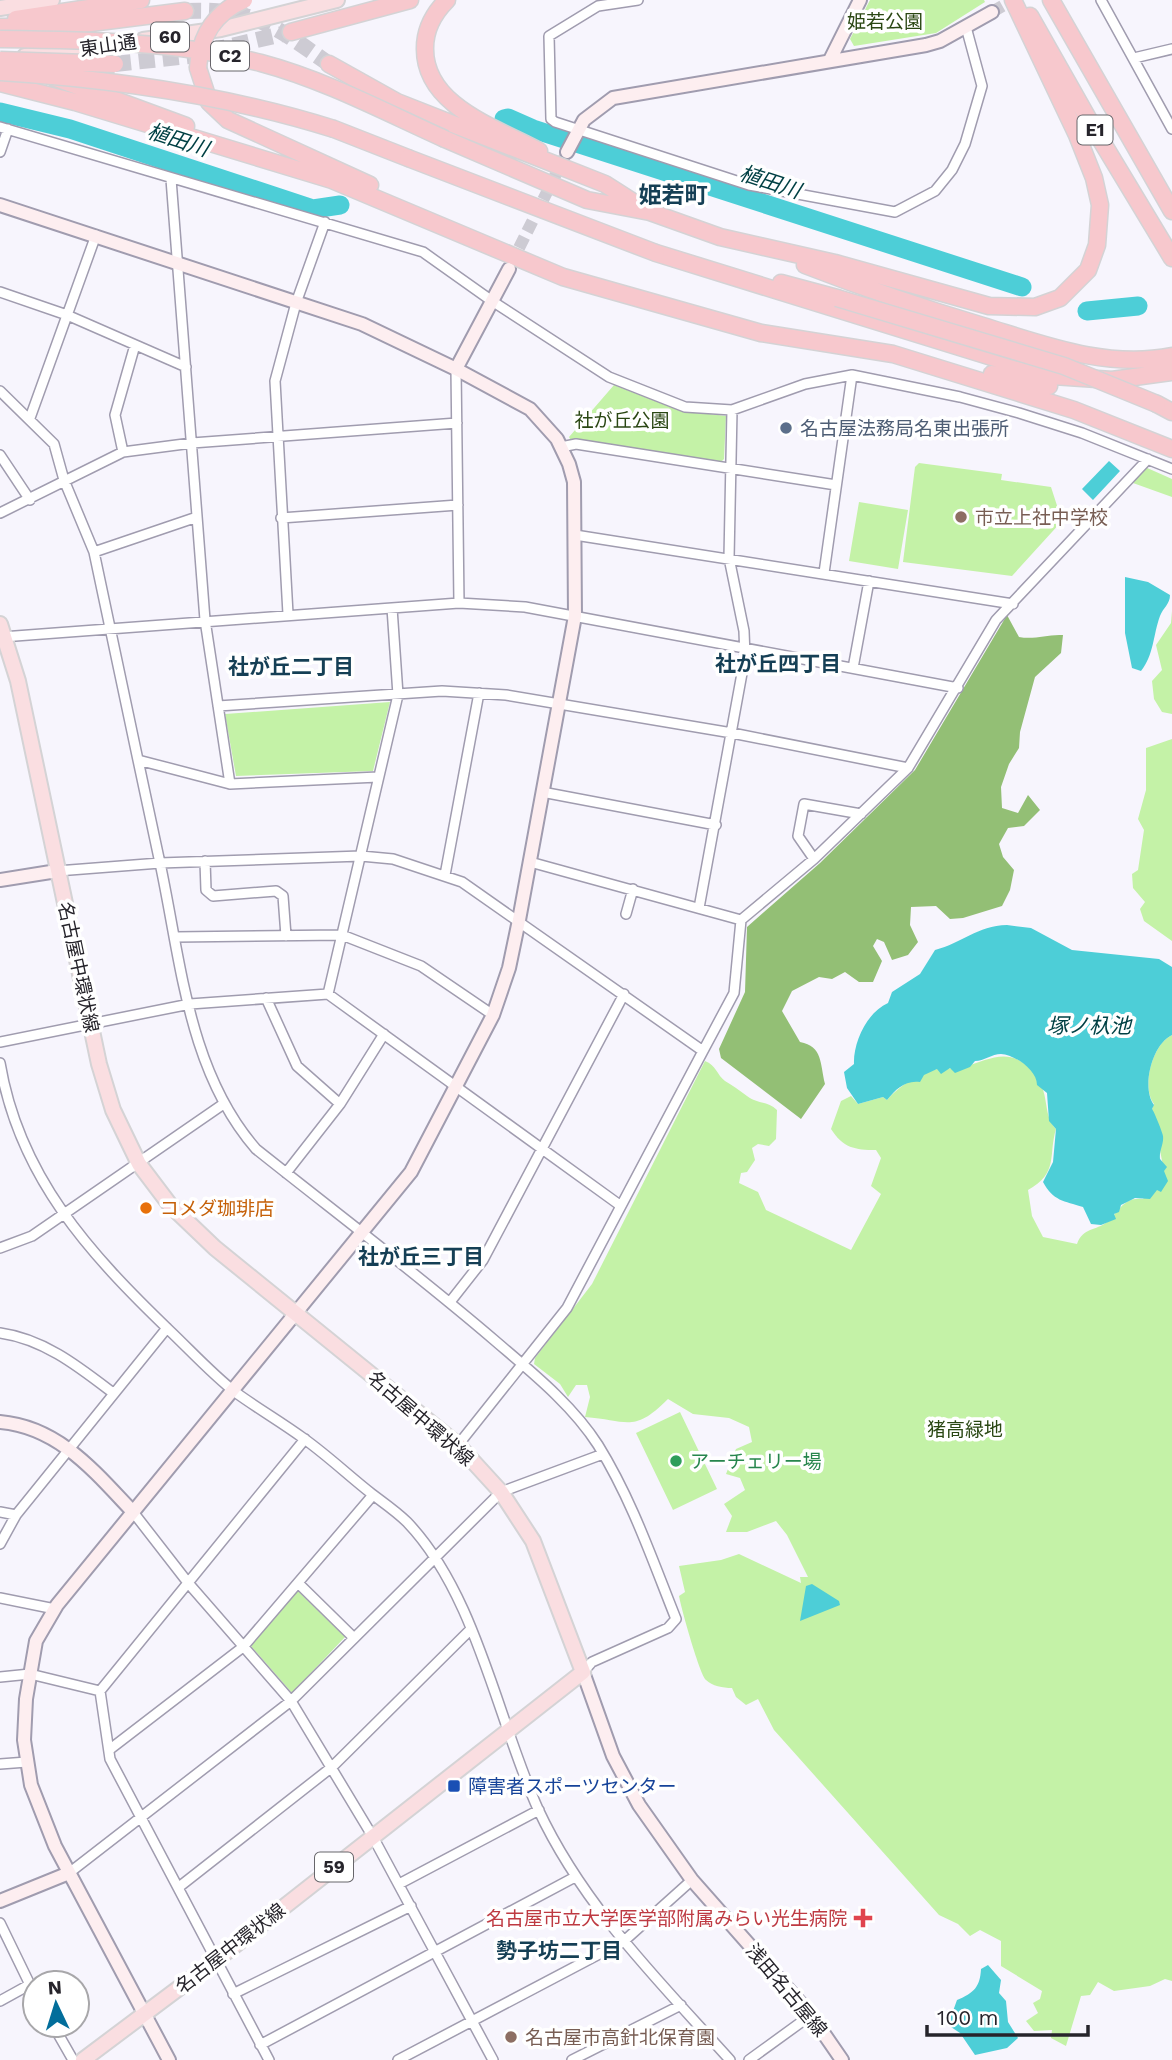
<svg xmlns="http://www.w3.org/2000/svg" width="1172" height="2060" viewBox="0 0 1172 2060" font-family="'Work Sans','Noto Sans JP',sans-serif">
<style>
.green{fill:#c4f2a7}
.forest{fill:#93bf75}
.water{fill:#4dced7}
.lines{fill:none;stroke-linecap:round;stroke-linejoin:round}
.river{stroke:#4dced7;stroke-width:19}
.secondary-tunnel{stroke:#cdcbd3;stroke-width:12;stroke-dasharray:12 6;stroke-linecap:butt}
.highway-tunnel{stroke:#cdcbd3;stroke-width:16;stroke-dasharray:16 8;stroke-linecap:butt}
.street-casing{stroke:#a09caf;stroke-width:12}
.secondary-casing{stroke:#a09caf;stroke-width:16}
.primary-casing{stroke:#d4d3d5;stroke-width:18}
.highway-casing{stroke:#d4d3d5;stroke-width:19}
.street{stroke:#fff;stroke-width:9}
.secondary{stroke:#fdeef0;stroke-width:12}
.primary{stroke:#fadee1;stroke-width:14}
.highway{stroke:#f7c8cd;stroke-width:16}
.highway-bridge-casing{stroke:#d4d3d5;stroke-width:19;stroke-linecap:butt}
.highway-bridge{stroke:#f7c8cd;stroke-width:16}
.service-dot{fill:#5c6f8a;stroke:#fff;stroke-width:2.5}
.education-dot{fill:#8d6e63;stroke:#fff;stroke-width:2.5}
.food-dot{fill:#e8710a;stroke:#fff;stroke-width:2.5}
.leisure-dot{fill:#2e9e5b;stroke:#fff;stroke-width:2.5}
.transit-dot{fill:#1a4fb4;stroke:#fff;stroke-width:2.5}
.health-dot{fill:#e0444e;stroke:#fff;stroke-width:2.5}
.labels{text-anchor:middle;stroke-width:7;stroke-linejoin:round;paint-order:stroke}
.shield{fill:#fff;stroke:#67666b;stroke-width:2}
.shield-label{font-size:18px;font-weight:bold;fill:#26242b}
.park-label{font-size:19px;fill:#2a4713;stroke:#fff}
.street-label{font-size:19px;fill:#26242b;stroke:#fff}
.service-label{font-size:19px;fill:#4e5e75;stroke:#fff;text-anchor:start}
.education-label{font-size:19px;fill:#785e54;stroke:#fff;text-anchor:start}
.food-label{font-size:19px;fill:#c56008;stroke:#fff;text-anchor:start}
.leisure-label{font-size:19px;fill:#27864d;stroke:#fff;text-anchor:start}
.transit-label{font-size:19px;fill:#164399;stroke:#fff;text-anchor:start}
.health-label{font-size:19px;fill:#be3a42;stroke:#fff;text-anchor:end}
.water-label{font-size:21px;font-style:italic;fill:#014044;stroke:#fff}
.neighbourhood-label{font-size:21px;font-weight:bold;fill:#153f55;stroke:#fff}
.quarter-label{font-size:23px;font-weight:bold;fill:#153f55;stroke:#fff}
</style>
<rect width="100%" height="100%" fill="#f7f5fd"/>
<path class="green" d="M870 0H984L985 2 936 33 854 46 850 39Z
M614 385 678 410 726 416 724 459 720 463 571 441 569 437Z
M919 463 1002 474 1001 480 1051 487 1062 521 1012 576 903 562 915 467Z
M1145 467 1172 479V497L1133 483Z
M859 502 908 510 898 569 849 561Z
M1172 611V714L1162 712 1154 699 1152 681 1162 670 1156 645 1171 623Z
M390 702 373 771 236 776 225 714Z
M1172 739V941L1144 921 1140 909 1145 902 1133 888 1132 874 1138 870 1144 830 1138 819 1146 790V748Z
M1172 1035V1981L1165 1979 1150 1986 1114 1991 1098 1982 1090 1995 1081 1996 1066 2046 1051 2038 1052 2030 1034 2031 1026 2021 1038 2013 1033 2003 1040 1999 1042 1991 1001 1966V1941L980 1930 970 1936 958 1924 939 1915 774 1730 758 1699 746 1705 736 1697 732 1688C723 1688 712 1686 706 1680 700 1675 681 1608 679 1596L685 1592 679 1566 721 1560 739 1554 801 1583 800 1577H808L787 1535 776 1521 747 1532H726L732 1516 724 1504 745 1490 740 1478 726 1474 736 1449 752 1442 749 1427 729 1418 693 1414 668 1399C633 1434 628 1420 585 1417L590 1397 587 1385H576L568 1397 560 1384 534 1364 535 1358 592 1284 705 1061C716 1065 717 1075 725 1081 732 1085 739 1090 747 1096 757 1104 768 1101 777 1110L776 1139 769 1146 758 1144 752 1148 755 1160 747 1172 741 1173 739 1183 758 1192 766 1210 851 1250 881 1194 871 1186 881 1158 876 1150C855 1150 843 1148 831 1129L841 1101 851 1096 858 1104 883 1097 887 1100C899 1086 918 1074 937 1069 946 1067 956 1070 964 1067 990 1059 1010 1046 1032 1071 1052 1093 1041 1113 1056 1129 1048 1155 1059 1173 1028 1190L1032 1216 1043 1237 1077 1244C1083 1227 1096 1231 1107 1222 1120 1211 1123 1197 1143 1199L1164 1171 1152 1109 1154 1104C1141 1088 1152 1044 1172 1035Z
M680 1412 717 1489 673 1510 636 1433Z
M298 1591 345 1637 292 1693 250 1645Z"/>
<path class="forest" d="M1007 615 1019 637C1035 640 1047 634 1063 635L1061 653 1035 677 1020 732 1019 748 1009 764 1001 787 1002 808 1018 813 1028 795 1040 810 1024 826 1008 828 999 844 1003 857 1014 870 1010 890 1002 906 963 918 950 919 936 906 911 907 910 925 918 942 908 955 892 960 884 942 877 939 873 946 882 961 873 982H859L845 972 832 979 819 977 792 991 782 1011 800 1042C823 1046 820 1064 825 1084L801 1119 721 1058 719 1049 745 992 747 927 820 863 915 770Z"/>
<path class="water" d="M1109 461 1120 471 1093 500 1082 489Z
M1125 577 1148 582 1170 595C1170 604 1163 608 1160 616 1153 635 1154 655 1141 671L1132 668 1125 633Z
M1007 925 1031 928 1072 950 1159 959 1172 967V1035C1152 1044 1141 1088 1154 1105L1152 1109C1154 1111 1163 1134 1163 1136 1164 1144 1159 1150 1160 1159L1167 1167 1164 1171 1168 1181 1161 1192 1157 1190 1150 1199 1135 1198 1121 1205 1119 1212 1114 1214 1116 1219 1101 1225 1091 1224 1083 1207C1064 1201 1053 1201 1043 1182L1053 1162 1056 1129 1049 1121 1047 1093 1037 1085C1037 1070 1015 1055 1001 1054 992 1054 984 1061 975 1061L970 1067 955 1073 950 1068 941 1074 937 1069 924 1075 920 1082C905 1080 896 1089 887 1100L883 1097 858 1104 847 1088 844 1072 854 1064C853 1043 867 1012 888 1003L892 992 920 974 935 950C962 943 977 926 1007 925Z
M812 1584 839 1601 840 1605 800 1621 806 1586Z
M988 1965 1001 1980 999 1993 1006 2001 1008 2022 1018 2038 1007 2048 975 2055 960 2033 948 2025 957 2000C974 1993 980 1987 981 1969Z"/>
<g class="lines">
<path class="river" d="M0 112 70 129 313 209 340 205
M504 119 508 118 533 129 1022 287
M1087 311 1138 306"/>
<path class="secondary-tunnel" d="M992 12 1013 0
M511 264 567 152"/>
<path class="highway-tunnel" d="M185 11C254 8 275 26 329 64
M115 64 189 56 291 32"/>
<g class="street-casing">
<path id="street" d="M638 0 598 6 549 36 551 119 555 122 749 185 895 212 935 191 952 170 965 144 982 86 966 27
M1101 0 1172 129
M1134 58 1172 49
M0 127 423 252 492 301 609 377 685 407 732 410 805 384 852 375 960 397 1019 413 1082 433 1172 469
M0 152 8 129
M0 292 67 315 186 367
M456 369 459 603
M0 391 54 444 64 480 94 552 138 760
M30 418 96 235
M561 447 576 444 836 485
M123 452 115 415 135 345
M0 455 30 500
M0 513 123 452 192 443 457 423
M281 518 458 505
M575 535 1013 604
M94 552 197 517
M824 573 852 375
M288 614 275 381 296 303 325 222
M2 637 459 603 525 607 958 688
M853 668 869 581
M218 706 442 691 506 695 732 733 908 768
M230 784 378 777
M542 792 716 825
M814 859 798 836 804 804 861 814
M205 861 206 890 213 896 276 891 283 896 286 936
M530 862 741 920
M57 871 160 863 138 760 230 784 205 620 171 179
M445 875 479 693
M699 908 745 657 744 631 729 558 732 410
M626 914 633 889
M176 937 342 935 421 966 493 1015
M328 994 398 695 392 608
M266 998 297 1066 340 1104
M0 1042 190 1004 328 994 621 1206
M0 1063C19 1177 90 1254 170 1331 191 1351 212 1374 235 1392 257 1408 281 1422 303 1438 327 1455 349 1476 372 1494 384 1503 397 1512 407 1522 476 1594 497 1718 538 1809 583 1906 659 1981 730 2060
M286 1173 340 1104 384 1034
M0 1248 32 1236 222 1105
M450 1302 483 1260 624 994
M0 1333C44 1339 79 1367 113 1393
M458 1445 567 1308 703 1051
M0 1512 16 1515
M133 1512 189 1584 291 1701 373 1837 493 2060
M0 1544 16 1515 167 1328
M298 1583 353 1637
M0 1598 55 1609
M583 1672 592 1662 668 1628 676 1619C652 1559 632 1500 598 1445 572 1404 529 1370 493 1339 416 1273 335 1212 256 1149 188 1071 181 961 160 863L361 856 393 859 462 882 703 1051 734 993 741 920 814 859 908 768 996 620 1148 459
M0 1677 30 1674 100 1691
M109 1750 243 1647 373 1495
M0 1764 27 1762
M69 1873 291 1701 501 1492 603 1454
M399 1884 539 1810
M179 1887 332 1767 470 1630
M0 1923 35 1995
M233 1994 411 1906
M0 2001 29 1985
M53 2025 73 2060
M260 2045 575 1877
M269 2060 110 1759 100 1691 305 1439
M398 2060 624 1941 692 1880
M572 2060 681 2005
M749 2060 811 2015"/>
</g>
<g class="secondary-casing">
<path id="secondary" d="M830 60 860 0
M567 152 584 120 613 98 926 45 940 41 992 12
M0 205 362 324 456 369 530 409 557 439 569 464 574 482 575 616 519 920 509 968 493 1015 411 1172 57 1605 36 1641 26 1699 24 1740 31 1785 55 1846 169 2060
M456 369 509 269
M0 880 57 871
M0 1422C59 1427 95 1472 133 1512
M583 1672 613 1756 639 1805 692 1880 811 2015 842 2060
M0 1901 69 1873"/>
</g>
<g class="primary-casing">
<path id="primary" d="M0 8 52 0
M143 40 221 29 337 0
M25 56 103 46
M0 624 18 681 99 1064 113 1110 139 1164 170 1205 215 1248 458 1445 501 1492 533 1541 583 1672 215 1961 83 2060"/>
</g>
<g class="highway-casing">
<path id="highway" d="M447 0C434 13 425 29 425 48 424 106 497 128 539 151
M1051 0 1172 211
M1030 16 1090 122 1172 258
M16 19 141 0
M0 27H59L185 11
M291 32 410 0
M329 64 397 102 605 184 641 207
M198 68 209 102 228 120 370 185
M53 77 186 126
M0 83 75 102 332 180 563 277 761 333 893 354 1074 410 1172 449
M334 129 408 158
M445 139 587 200 650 212 720 237 835 263 989 306 1035 307 1060 298 1088 270 1097 245 1100 205 1094 178 1077 135 1013 0
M656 253 1053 376 1112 380 1172 372
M805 265C864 288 922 308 983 326 1045 345 1106 369 1172 356
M781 283 837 298
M992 374 1049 386
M1157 404 1172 412"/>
</g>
<use href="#street" class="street"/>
<use href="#secondary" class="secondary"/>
<use href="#primary" class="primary"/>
<use href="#highway" class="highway"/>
<g class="highway-bridge-casing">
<path id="highway-bridge" d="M0 39C86 40 177 41 261 63 325 80 385 112 445 139
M0 60 115 64
M198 68C200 36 214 13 244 0
M0 72C113 79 226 95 334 129
M408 158 656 253
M837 298 1064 366 1157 404"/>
</g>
<use href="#highway-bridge" class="highway-bridge"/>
</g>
<circle class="service-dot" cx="786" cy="428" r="7"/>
<g class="education-dot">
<circle cx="961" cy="517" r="7"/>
<circle cx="511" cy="2037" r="7"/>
</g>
<circle class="food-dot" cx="146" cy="1208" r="7"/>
<circle class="leisure-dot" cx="676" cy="1461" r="7"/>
<rect class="transit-dot" x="447" y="1779" width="14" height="14" rx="3.5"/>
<path class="health-dot" d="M859.5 1907.5h7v7h7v7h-7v7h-7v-7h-7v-7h7z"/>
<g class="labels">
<g class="shield">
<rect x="151" y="22.5" width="38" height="29" rx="5"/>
<rect x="211" y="41.5" width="38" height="29" rx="5"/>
<rect x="1077.5" y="115.5" width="35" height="29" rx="5"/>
<rect x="315" y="1852.5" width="38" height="29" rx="5"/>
</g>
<g class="shield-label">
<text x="170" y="43">60</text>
<text x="230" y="62">C2</text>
<text x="1095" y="136">E1</text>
<text x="334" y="1873">59</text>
</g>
<g class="park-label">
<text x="885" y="28">姫若公園</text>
<text x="622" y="427">社が丘公園</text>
<text x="965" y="1436">猪高緑地</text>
</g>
<g class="street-label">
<text transform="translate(108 45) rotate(-8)" y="7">東山通</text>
<text transform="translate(79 967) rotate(78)" y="7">名古屋中環状線</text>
<text transform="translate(421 1418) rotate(41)" y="7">名古屋中環状線</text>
<text transform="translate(230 1948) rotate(-38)" y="7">名古屋中環状線</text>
<text transform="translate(787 1990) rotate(50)" y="7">浅田名古屋線</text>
</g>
<g class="service-label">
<text x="800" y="435">名古屋法務局名東出張所</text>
</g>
<g class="education-label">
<text x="975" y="524">市立上社中学校</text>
<text x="525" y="2044">名古屋市高針北保育園</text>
</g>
<g class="food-label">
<text x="160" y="1215">コメダ珈琲店</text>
</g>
<g class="leisure-label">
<text x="690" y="1468">アーチェリー場</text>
</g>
<g class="transit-label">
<text x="468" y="1793">障害者スポーツセンター</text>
</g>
<g class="health-label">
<text x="847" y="1925">名古屋市立大学医学部附属みらい光生病院</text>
</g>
<g class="water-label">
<text transform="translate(178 140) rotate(18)" y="7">植田川</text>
<text transform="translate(770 182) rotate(18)" y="7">植田川</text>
<text x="1089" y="1033">塚ノ杁池</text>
</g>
<g class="neighbourhood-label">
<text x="778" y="671">社が丘四丁目</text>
<text x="291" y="674">社が丘二丁目</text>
<text x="421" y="1264">社が丘三丁目</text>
<text x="559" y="1958">勢子坊二丁目</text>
</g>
<g class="quarter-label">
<text x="673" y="203">姫若町</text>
</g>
</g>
<g transform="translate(56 2004) rotate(356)"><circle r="33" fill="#ffffff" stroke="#a8a7aa" stroke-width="2"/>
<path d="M0-5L12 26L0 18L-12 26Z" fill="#036e9b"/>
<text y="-10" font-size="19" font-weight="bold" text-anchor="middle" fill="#26242b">N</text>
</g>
<path d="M927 2025v10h161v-10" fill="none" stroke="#26242b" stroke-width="3.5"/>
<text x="937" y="2025" font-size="21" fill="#26242b" stroke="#ffffff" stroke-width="5" paint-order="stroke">100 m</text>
</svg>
